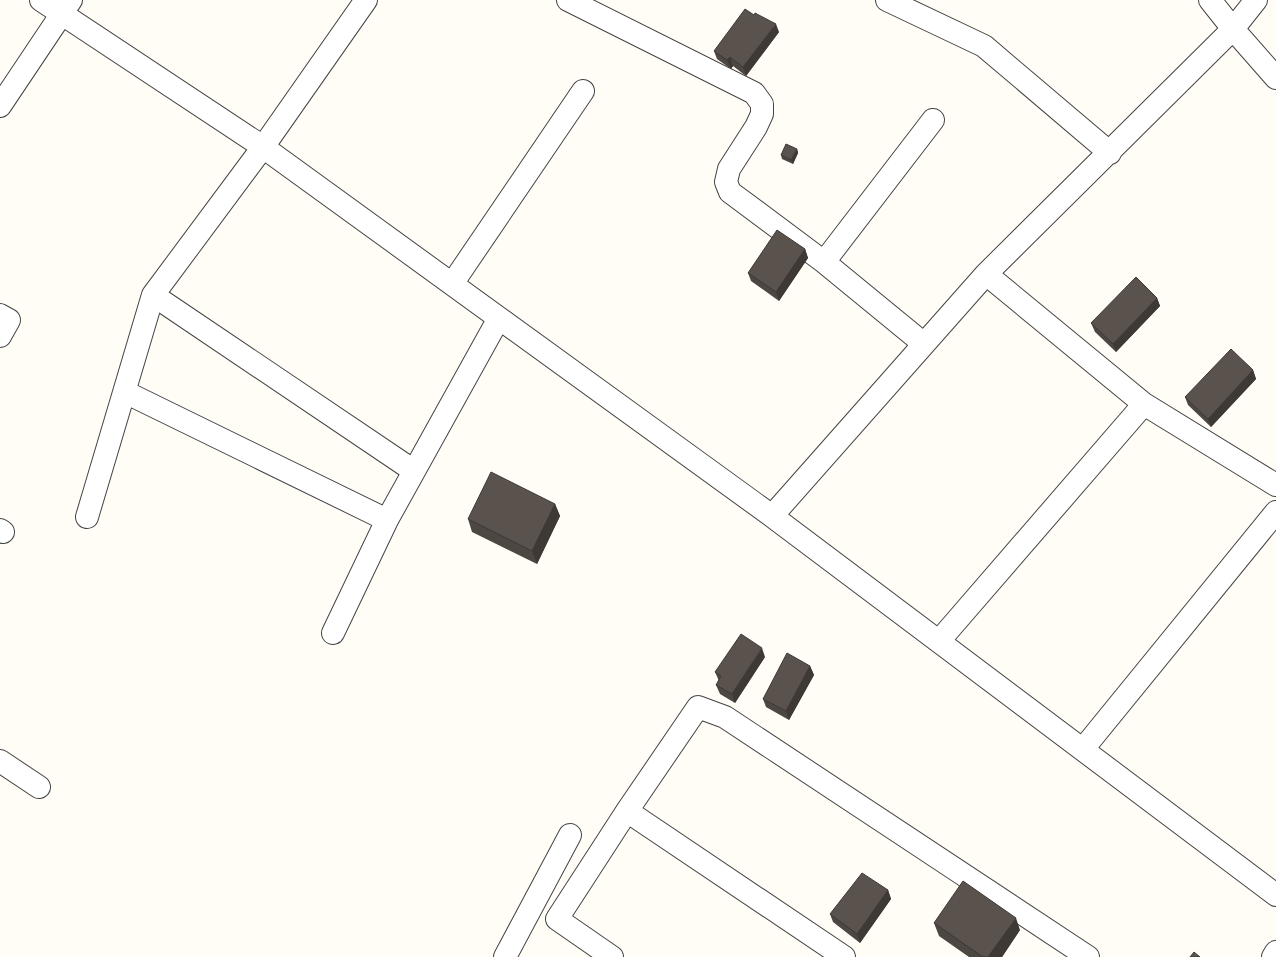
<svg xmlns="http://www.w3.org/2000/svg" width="1276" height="957" viewBox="0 0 1276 957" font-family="'IBM Plex Serif',serif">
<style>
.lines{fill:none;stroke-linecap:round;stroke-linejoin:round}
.minor-casing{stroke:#444;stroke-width:24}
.minor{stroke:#fff;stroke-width:22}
.wall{fill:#4d4742}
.shaded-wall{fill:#3f3936}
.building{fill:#5a524d;stroke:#3f3936}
</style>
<rect width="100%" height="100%" fill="#fffdf5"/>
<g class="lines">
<g class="minor-casing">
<path id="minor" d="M41 0 263 147 772 516 1276 895
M568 0 754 93 762 104V114L756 127 729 169 726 182 730 192 824 262 924 344
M887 0 984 46 1110 153
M1210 0 1233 29 1276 78
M0 106 71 0
M824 262 933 120
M986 274 1233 29 1256 0
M452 284 583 91
M153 295 414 471
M0 315 9 320 0 336
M125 392 387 520
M772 516 986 274 1144 404 1276 485
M87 517 153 295 263 147 366 0
M0 530 3 532
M333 633 387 520 499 318
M939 641 1144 404
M1083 749 1276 512
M0 761 39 787
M627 811 844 957
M505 957 570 835
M612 957 557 919 627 811 698 707 725 717 1088 957
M1273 957 1276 952"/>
</g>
<use href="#minor" class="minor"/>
</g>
<path class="wall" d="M754 15 779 32 746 76 733 66 731 69 717 59 714 51Z
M797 149 798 153 793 164 782 159 781 155Z
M805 249 808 258 779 301 751 281 748 273Z
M1157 298 1160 306 1116 352 1095 332 1091 323Z
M1253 370 1256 379 1211 427 1188 405 1185 397Z
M555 504 560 516 537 564 472 532 468 519Z
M765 657 735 703 720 694 716 685 719 681 715 672Z
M810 666 814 675 789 720 766 707 763 699Z
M888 890 891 899 860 943 833 922 830 914Z
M934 923 1020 930 1002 957H969L939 936Z"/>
<path class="shaded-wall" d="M776 24 779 32 746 76 743 67Z
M730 57 733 66 731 69 727 60Z
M797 149 798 153 793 164 791 160Z
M805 249 808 258 779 301 776 292Z
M1157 298 1160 306 1116 352 1113 344Z
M1253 370 1256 379 1211 427 1208 419Z
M555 504 560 516 537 564 532 551Z
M762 648 765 657 735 703 732 694Z
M810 666 814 675 789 720 786 711Z
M888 890 891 899 860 943 857 934Z
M1016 918 1020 930 1002 957H988Z"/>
<path class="building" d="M745 9 754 15 755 13 776 24 743 67 730 57 727 60 714 51Z
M786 144 797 149 791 160 781 155Z
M777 230 805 249 776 292 748 273Z
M1136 277 1157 298 1113 344 1091 323Z
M1231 349 1253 370 1208 419 1185 397Z
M491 472 555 504 532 551 468 519Z
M741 634 762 648 732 694 716 685 721 676 715 672Z
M787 653 810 666 786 711 763 699Z
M862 873 888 890 857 934 830 914Z
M963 881 1016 918 988 957H983L934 923Z
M1194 952 1200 957H1190Z"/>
</svg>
